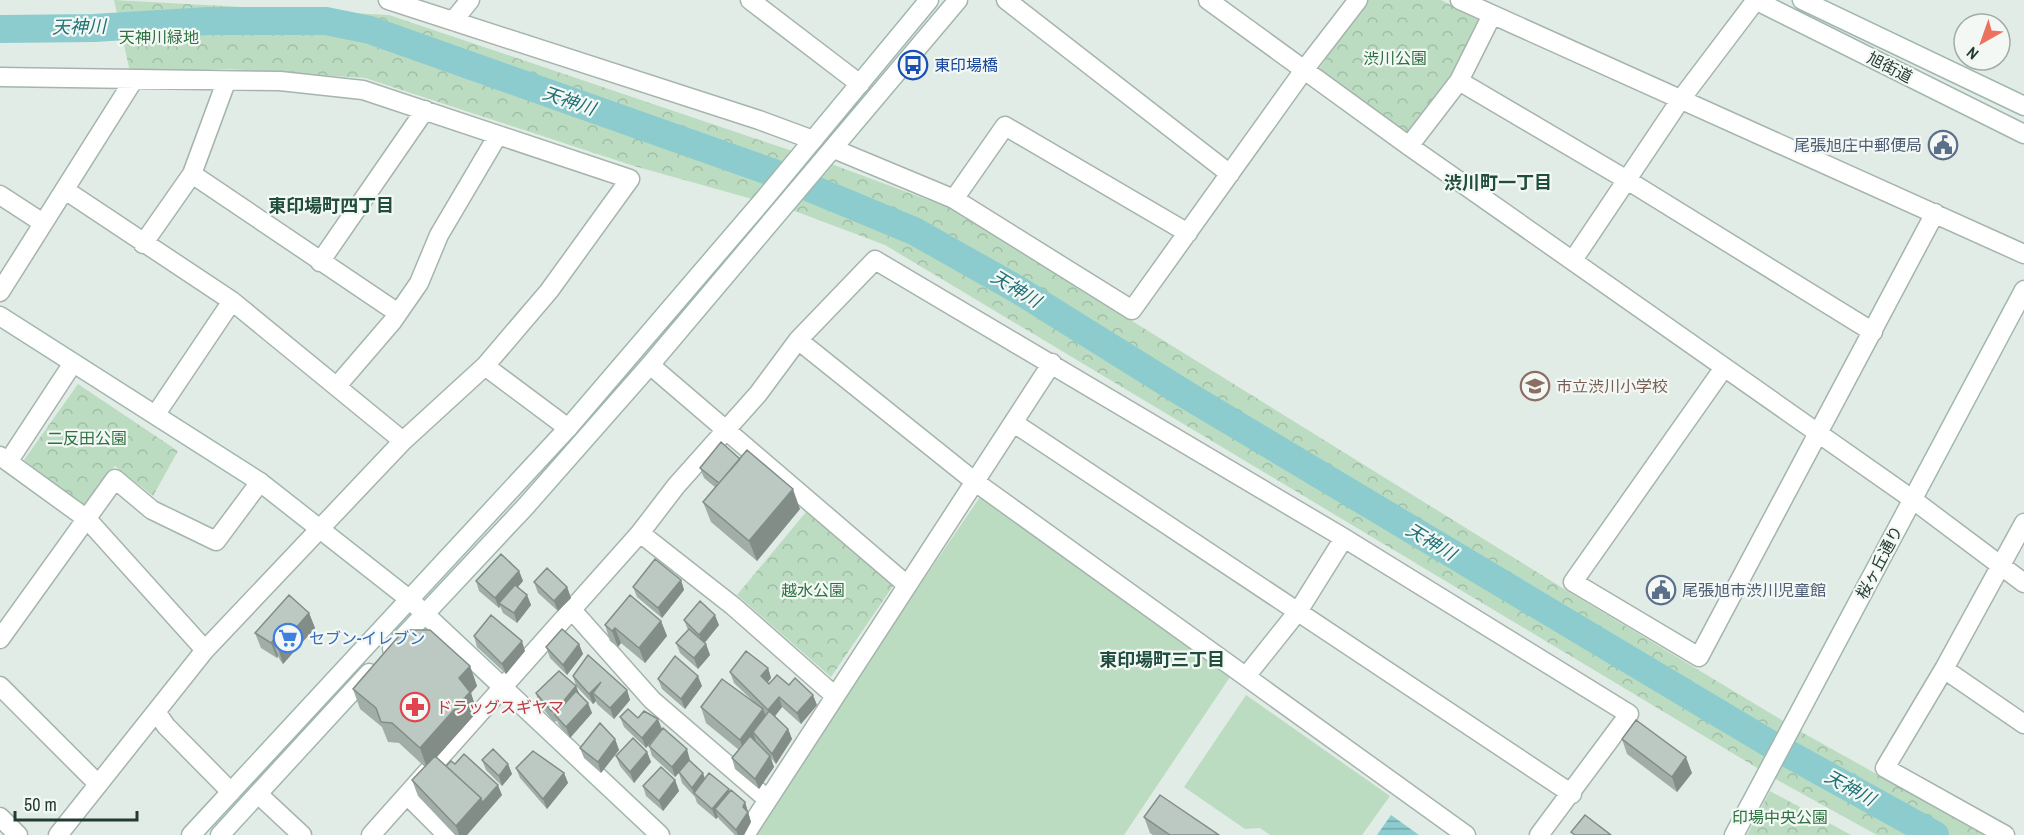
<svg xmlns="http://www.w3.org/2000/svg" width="2024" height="835" viewBox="0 0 2024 835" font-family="'Archivo Narrow','Noto Sans JP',sans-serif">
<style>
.park{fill:url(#park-crowns)}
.pitch{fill:#bcdcc1}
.water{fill:url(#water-rules)}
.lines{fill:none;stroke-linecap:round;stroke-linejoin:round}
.river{stroke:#8ccccf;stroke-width:28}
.street-casing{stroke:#a5b4ac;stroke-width:21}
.secondary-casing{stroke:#a1b7ad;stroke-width:21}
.street{stroke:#fff;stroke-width:18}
.secondary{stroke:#fff;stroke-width:18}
.wall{fill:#a1ada7}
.shaded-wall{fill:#838d88}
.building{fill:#bbc9c2;stroke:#838d88;stroke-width:1.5}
.labels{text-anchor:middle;stroke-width:4.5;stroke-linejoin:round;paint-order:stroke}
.park-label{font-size:16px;fill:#2f7141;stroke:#f3f8f5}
.transit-label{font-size:16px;fill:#164399;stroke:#f3f8f5;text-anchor:start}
.street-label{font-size:16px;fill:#233c32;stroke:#f3f8f5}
.service-label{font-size:16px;fill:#4e5e75;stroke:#f3f8f5;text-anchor:end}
.education-label{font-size:16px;fill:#785e54;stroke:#f3f8f5;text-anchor:start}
.shop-label{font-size:16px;fill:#366cbe;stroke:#f3f8f5;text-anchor:start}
.health-label{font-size:16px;fill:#be3a42;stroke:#f3f8f5;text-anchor:start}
.water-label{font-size:18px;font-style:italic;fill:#1f7176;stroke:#f3f8f5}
.neighbourhood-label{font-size:18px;font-weight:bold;fill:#204d3d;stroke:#f3f8f5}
</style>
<defs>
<pattern id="park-crowns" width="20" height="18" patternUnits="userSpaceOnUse" patternTransform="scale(1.5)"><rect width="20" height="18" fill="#bcdcc1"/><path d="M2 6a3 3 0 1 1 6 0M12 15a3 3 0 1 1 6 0" fill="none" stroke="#a1bea6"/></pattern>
<pattern id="water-rules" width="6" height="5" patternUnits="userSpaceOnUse" patternTransform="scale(1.5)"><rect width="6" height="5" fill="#8ccccf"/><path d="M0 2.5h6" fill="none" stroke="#72a7a9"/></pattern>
</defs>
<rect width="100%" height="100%" fill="#e2ece6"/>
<path class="park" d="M114 0 389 15 834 165 950 208 1569 592 1805 734 1986 835H1877L1779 781 885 245 792 210 634 166 365 78 228 69 130 72Z
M1367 0H1441L1481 20 1453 76 1406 135 1317 72Z
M78 384 178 451 153 496 115 466 86 508 24 460Z
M806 512 893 586 831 677 737 595Z
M1770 791 1851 835H1747Z"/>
<path class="pitch" d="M980 497 1230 677 1124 835H749Z
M1246 695 1390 796 1362 835H1270L1260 828 1245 829 1184 787Z"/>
<path class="water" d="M1391 815 1419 835H1377Z"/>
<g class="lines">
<path class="river" d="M0 29 94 28 208 21H326L370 30 774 173 914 231 1015 288 1185 394 1767 742 1935 835"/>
<g class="street-casing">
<path id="street" d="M388 0 759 120 813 140
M750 0 860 84
M1006 0 1230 174
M1208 0 1409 146 1912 499 2024 583
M1460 0 2024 254
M453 21 470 0
M0 77 280 81 363 90 630 179 549 291 485 366 403 441 205 650 58 835
M1459 81 1627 180 1873 332
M1409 146 1459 81 1492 15
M834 149 954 199 1132 310 1304 70 1358 0
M192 174 398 313
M65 190 232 301 403 441
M0 195 43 223
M954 199 1005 126 1188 233
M143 244 192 174 226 82
M1573 260 1681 99 1756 0
M320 262 425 110
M0 292 133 81
M798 340 974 481 1466 835
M650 365 907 585
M485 366 568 428
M1723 369 1573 582 1699 657 1935 213
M337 386 392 322 419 283 439 235 498 135
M156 414 232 301
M1014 423 1572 794
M0 456 87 519 205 650
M8 462 73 363
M640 533 733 606 835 696
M571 609 652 700 767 799
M0 639 115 479 152 510 216 541 260 482
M1944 669 2024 724
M1247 675 1299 610 1344 538
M0 686 97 783
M157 713 166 726 231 792
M258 794 302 835
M407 795 447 835
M0 817 18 835
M371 835 640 533 676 486 758 394 798 340 875 260 1344 538 1629 714 1539 835
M745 835 1052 363
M2005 835 1885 768 1944 669 2024 523"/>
</g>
<g class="secondary-casing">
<path id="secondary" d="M1755 0 2024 134
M1802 0 2024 106
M0 316 260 482 409 599 660 835
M392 649 526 506 650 365 958 0
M191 835 568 428 765 198 929 0
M220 835 369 673
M1734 835 2024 290"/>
</g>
<use href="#street" class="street"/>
<use href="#secondary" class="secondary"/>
</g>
<path class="wall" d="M700 468 800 509 757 561 711 522 703 502 716 488 704 478Z
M519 571 523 581 518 587 527 595 531 605 517 623 503 613 500 606 499 608 479 591 476 581Z
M681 580 684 590 662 618 637 597 633 587Z
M534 582 567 587 571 598 558 611 538 593Z
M309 613 315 628 283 664 280 660 278 656 277 658 261 648 255 633Z
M684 620 719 625 704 643 706 644 710 655 698 669 680 653 676 643 688 630Z
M661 621 667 636 645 663 621 643 618 647 610 641 605 625Z
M474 636 525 651 506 674 477 647Z
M579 644 583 654 567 675 550 658 546 647Z
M470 666 477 686 471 693 477 712 436 758 446 766 502 795 467 835H455L418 796 412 780 425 767 399 743 388 742 382 727 360 709 353 689Z
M768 668 771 678 768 682 769 684 789 685 817 705 801 724 782 707 775 716 788 729 792 739 776 764 771 758 774 767 759 789 735 769 732 758 739 750 706 723 701 707 757 705 734 683 730 672Z
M573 676 627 690 630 700 614 719 597 704 596 701 593 704 576 686Z
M658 679 702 686 685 709 662 689Z
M576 686 579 693 588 703 592 713 570 738 559 725 557 721 554 722 539 704 536 693Z
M620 717 638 718 662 729 646 748 624 727Z
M615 739 619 750 601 773 584 758 580 748Z
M1622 739 1692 773 1677 792 1627 754Z
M649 746 690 760 689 761 705 779 729 791 745 802 751 822 744 835H735L719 819 718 817 716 819 697 803 695 797 682 783 679 773 675 777 652 756Z
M647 752 651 762 634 783 620 766 616 756Z
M482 760 508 764 512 774 502 786 486 770Z
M516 768 564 773 568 783 547 809 520 778Z
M675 780 679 791 663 811 646 796 643 786Z
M1144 817 1219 835H1153L1150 833Z"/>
<path class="shaded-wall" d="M793 489 800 509 757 561 749 541Z
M519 571 523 581 502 605 499 603 500 606 499 608 495 598Z
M681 580 684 590 662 618 658 608Z
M567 587 571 598 558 611 554 601Z
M527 595 531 605 517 623 514 613Z
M309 613 315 628 283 664 278 648 274 645 278 656 277 658 271 643 275 638 278 648Z
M715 615 719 625 703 645 699 635Z
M661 621 667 636 645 663 639 648Z
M615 628 621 643 618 647 612 631Z
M522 641 525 651 506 674 502 664Z
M579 644 583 654 567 675 563 665Z
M706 644 710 655 698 669 694 658Z
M470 666 477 686 471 693 477 712 427 768 420 748 459 678Z
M768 668 771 678 765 686 761 676Z
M698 676 702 686 685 709 681 699Z
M601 682 593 693 596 701 593 704 589 694Z
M576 686 580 696 561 719 557 709Z
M627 690 630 700 614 719 610 708Z
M813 695 817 705 801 724 797 713Z
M779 697 782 707 772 720 768 710Z
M588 703 592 713 570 738 566 727Z
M763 709 769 725 753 732 756 741 745 755 740 740Z
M658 719 662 729 646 748 642 738Z
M788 729 792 739 776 764 772 754Z
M615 739 619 750 601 773 598 762Z
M687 749 690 760 675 777 672 767Z
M647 752 651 762 634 783 630 772Z
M770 756 774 767 759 789 755 779Z
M1686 757 1692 773 1677 792 1672 777Z
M508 764 512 774 502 786 499 776Z
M564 773 568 783 547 809 543 799Z
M703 773 707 784 694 794 692 788Z
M675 780 679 791 663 811 659 801Z
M498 785 502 795 467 835H459L456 826 481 798Z
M729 789 732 800 715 809 718 817 716 819 712 809Z
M745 802 751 822 744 835H738L736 830Z"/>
<path class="building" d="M721 442 740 459 719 483 700 468Z
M747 450 793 489 749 541 703 502Z
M501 554 519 571 495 598 476 581Z
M655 559 681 580 658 608 633 587Z
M547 568 567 587 554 601 534 582Z
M515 585 527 595 514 613 499 603Z
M289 595 309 613 278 648 274 645 278 641 275 638 271 643 255 633Z
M630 595 661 621 639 648 615 628 612 631 605 625Z
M700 601 715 615 699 635 684 620Z
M491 615 522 641 502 664 474 636Z
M562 629 579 644 563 665 546 647Z
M689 629 706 644 694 658 676 643Z
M404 630H430L470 666 459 678 470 692 420 748 392 723 381 722 376 708 353 689Z
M746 651 768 668 761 676 769 684 777 675 789 685 795 678 813 695 797 713 779 697 768 710 730 672Z
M588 655 627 690 610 708 593 693 601 682 589 694 573 676Z
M675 656 698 676 681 699 658 679Z
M559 671 576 686 557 709 551 711 536 693Z
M722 679 763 709 740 740 701 707Z
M576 691 588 703 566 727 555 715Z
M628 709 638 718 644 711 658 719 642 738 620 717Z
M769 711 788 729 772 754 753 732Z
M1636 720 1686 757 1672 777 1622 739Z
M600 723 615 739 598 762 580 748Z
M663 728 687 749 672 767 649 746Z
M750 736 770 756 755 779 732 758Z
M633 738 647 752 630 772 616 756Z
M493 749 508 764 499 776 482 760Z
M533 751 564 773 543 799 516 768Z
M464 754 498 785 482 803 481 798 446 766 451 761 455 764Z
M435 756 481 798 456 826 412 780Z
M689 760 703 773 692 788 679 772Z
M661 767 675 780 659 801 643 786Z
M709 773 729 789 712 809 694 793Z
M731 790 745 802 743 807 748 812 736 830 715 809Z
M1160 795 1219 835H1170L1144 817Z
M1585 815 1611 835H1575L1571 832Z"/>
<defs>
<g id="bus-ring" transform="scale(1.5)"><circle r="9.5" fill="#f3f8f5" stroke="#1a4fb4" stroke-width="1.5"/><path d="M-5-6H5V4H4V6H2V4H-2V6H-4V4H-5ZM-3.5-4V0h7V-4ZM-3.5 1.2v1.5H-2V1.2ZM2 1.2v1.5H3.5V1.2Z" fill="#1a4fb4"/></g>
<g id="civic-ring" transform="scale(1.5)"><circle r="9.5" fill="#f3f8f5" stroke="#5c6f8a" stroke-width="1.5"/><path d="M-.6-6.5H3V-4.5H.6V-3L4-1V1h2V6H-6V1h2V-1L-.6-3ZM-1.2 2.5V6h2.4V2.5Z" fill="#5c6f8a"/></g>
<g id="school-ring" transform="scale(1.5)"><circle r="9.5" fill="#f3f8f5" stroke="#8d6e63" stroke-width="1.5"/><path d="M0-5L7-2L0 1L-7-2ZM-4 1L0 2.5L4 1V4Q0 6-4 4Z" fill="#8d6e63"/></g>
<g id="supermarket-ring" transform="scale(1.5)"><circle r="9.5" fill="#f3f8f5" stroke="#3f7fe0" stroke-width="1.5"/><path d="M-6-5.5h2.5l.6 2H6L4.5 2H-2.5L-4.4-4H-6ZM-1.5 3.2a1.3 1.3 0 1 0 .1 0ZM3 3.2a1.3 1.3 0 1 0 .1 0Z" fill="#3f7fe0"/></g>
<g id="pharmacy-ring" transform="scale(1.5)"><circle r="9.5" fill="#f3f8f5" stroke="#e0444e" stroke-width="1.5"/><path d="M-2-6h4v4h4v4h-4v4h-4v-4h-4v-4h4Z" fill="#e0444e"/></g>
</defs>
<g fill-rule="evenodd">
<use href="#bus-ring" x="913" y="65"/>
<use href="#civic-ring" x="1943" y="145"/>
<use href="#school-ring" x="1535" y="386"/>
<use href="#civic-ring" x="1661" y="590"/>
<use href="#supermarket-ring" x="288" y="638"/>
<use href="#pharmacy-ring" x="415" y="707"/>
</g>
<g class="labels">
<g class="park-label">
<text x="159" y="43">天神川緑地</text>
<text x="1395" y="64">渋川公園</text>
<text x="87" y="444">二反田公園</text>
<text x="813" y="596">越水公園</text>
<text x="1780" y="823">印場中央公園</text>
</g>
<g class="transit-label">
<text x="934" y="71">東印場橋</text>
</g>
<g class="street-label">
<text transform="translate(1890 67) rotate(27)" y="6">旭街道</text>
<text transform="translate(1879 562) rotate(-62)" y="6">桜ヶ丘通り</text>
</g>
<g class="service-label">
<text x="1922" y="151">尾張旭庄中郵便局</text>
<text x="1682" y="596" text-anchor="start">尾張旭市渋川児童館</text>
</g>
<g class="education-label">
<text x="1556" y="392">市立渋川小学校</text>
</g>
<g class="shop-label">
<text x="309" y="644">セブン-イレブン</text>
</g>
<g class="health-label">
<text x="436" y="713">ドラッグスギヤマ</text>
</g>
<g class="water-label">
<text transform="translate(79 27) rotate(-1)" y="6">天神川</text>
<text transform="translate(569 101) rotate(19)" y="6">天神川</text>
<text transform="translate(1016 289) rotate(31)" y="6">天神川</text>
<text transform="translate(1431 542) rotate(31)" y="6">天神川</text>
<text transform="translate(1850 788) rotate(29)" y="6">天神川</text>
</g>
<g class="neighbourhood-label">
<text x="1498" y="189">渋川町一丁目</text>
<text x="331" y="212">東印場町四丁目</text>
<text x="1162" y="666">東印場町三丁目</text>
</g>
</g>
<g transform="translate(1982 42) rotate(220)"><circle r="28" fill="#f3f8f5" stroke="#a0ada7" stroke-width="1.5"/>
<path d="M0-4.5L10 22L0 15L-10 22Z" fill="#ec7260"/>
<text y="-9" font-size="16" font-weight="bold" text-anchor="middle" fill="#233c32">N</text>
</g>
<path d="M15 811v9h122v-9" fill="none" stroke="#233c32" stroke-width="3"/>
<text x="24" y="811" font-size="18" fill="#233c32" stroke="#f3f8f5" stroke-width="4.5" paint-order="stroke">50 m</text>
</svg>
